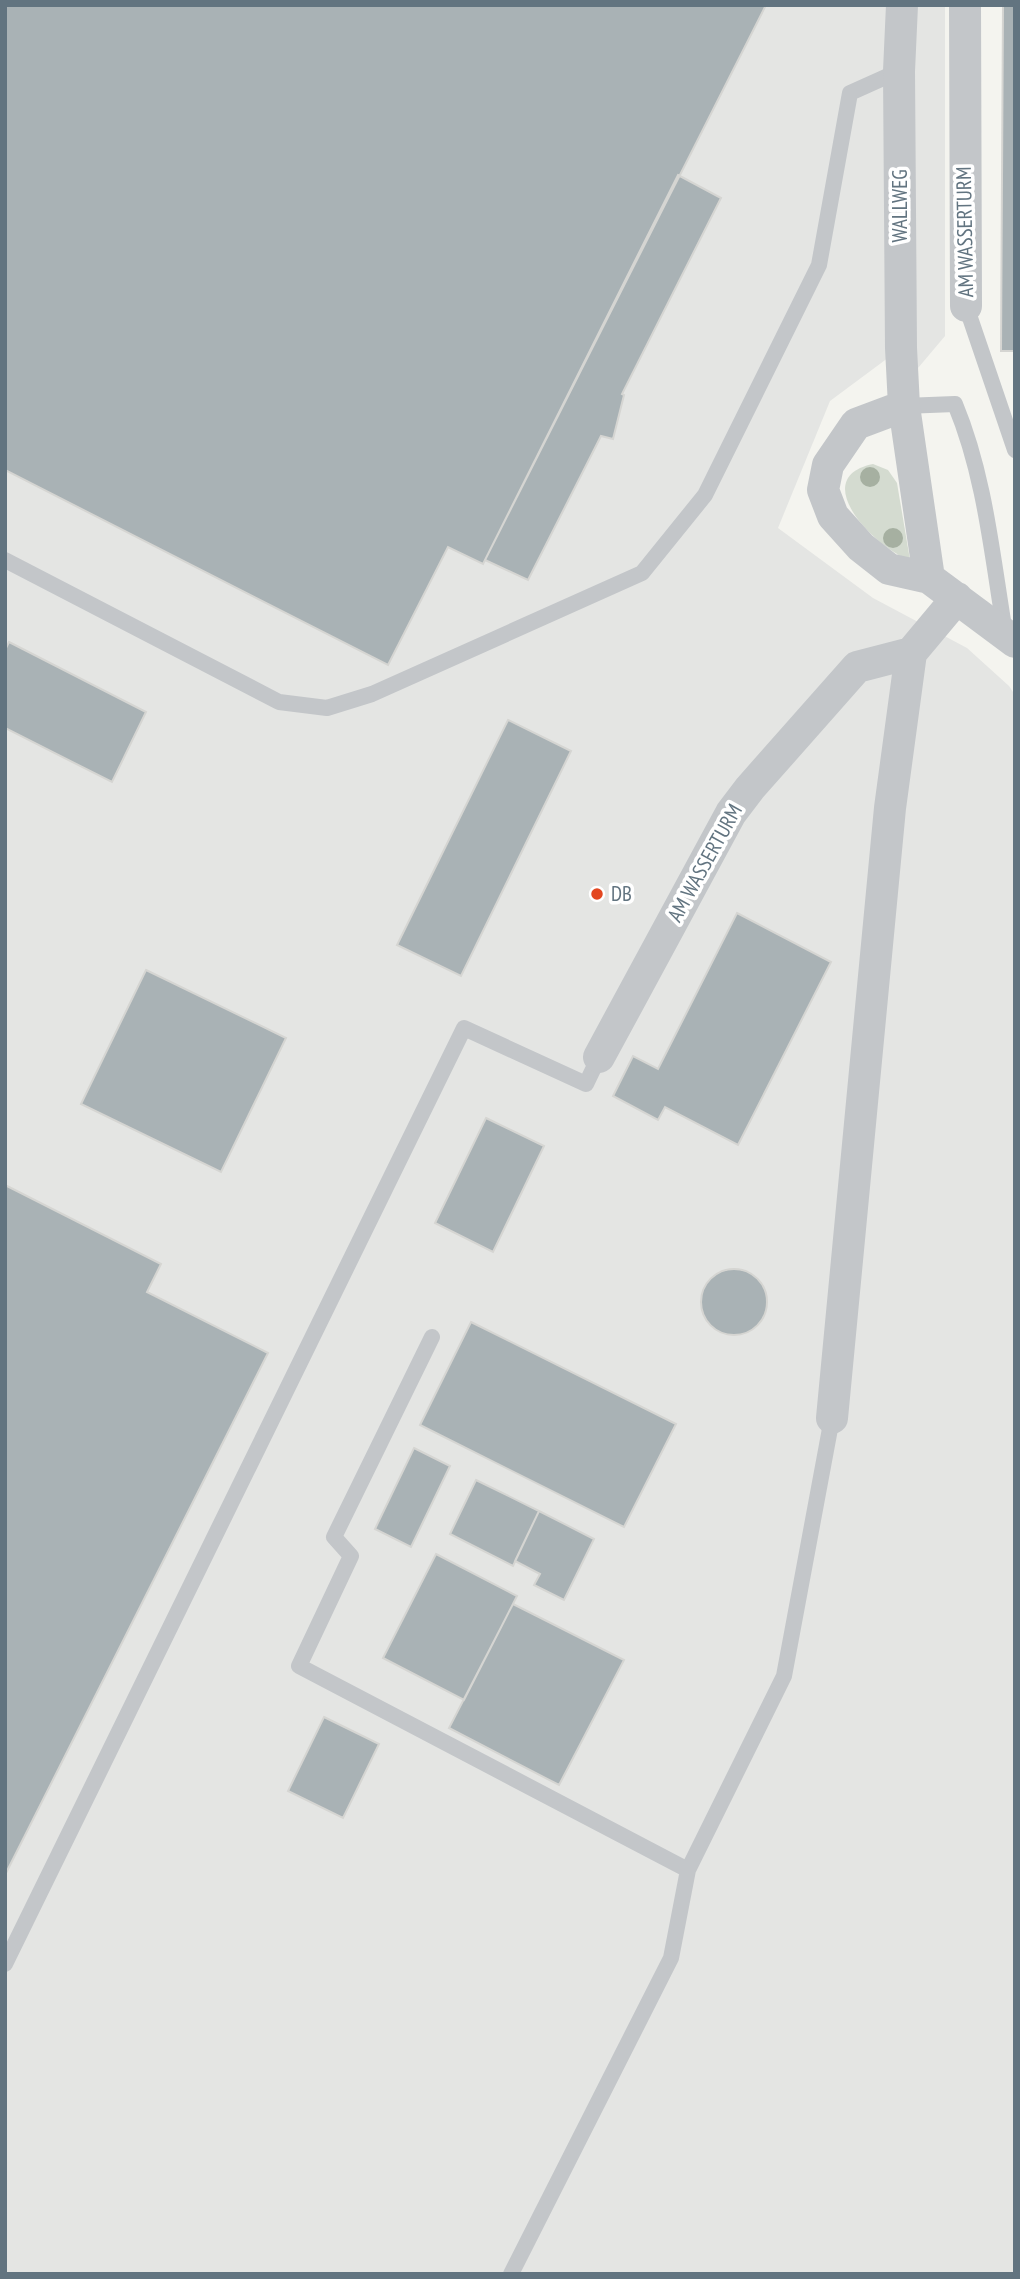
<svg xmlns="http://www.w3.org/2000/svg" width="1020" height="2279" viewBox="0 0 1020 2279" font-family="'PT Sans Narrow',sans-serif">
<style>
.built{fill:#e4e5e3}
.green{fill:#d4dbd0}
.building{fill:#a9b2b5;stroke:#d5d5d2;stroke-width:2}
.lines{fill:none;stroke-linecap:round;stroke-linejoin:round}
.service{stroke:#c3c6c9;stroke-width:16}
.minor{stroke:#c3c6c9;stroke-width:32}
.tree{fill:#a6b0a1}
.poi-dot{fill:#e34720;stroke:#fff;stroke-width:2.5}
.labels{text-anchor:middle;stroke-width:7;stroke-linejoin:round;paint-order:stroke}
.street-label{font-size:21px;fill:#627480;stroke:#fff}
.poi-label{font-size:21px;fill:#627480;stroke:#fff;text-anchor:start}
</style>
<rect width="100%" height="100%" fill="#f4f4ef"/>
<path class="built" d="M5 5H945V336L913 374 900 349 830 401 778 528 873 598 967 648 1009 686 1015 695V2274H5Z"/>
<path class="green" d="M873 464 888 470 897 483 910 560C876 549 806 478 873 464Z"/>
<path class="building" d="M5 5H766L485 560 483 564 448 547 388 665 5 470Z
M1003 5H1015V351H1001Z
M678 175 721 198 622 394 624 395 613 439 601 436 528 580 485 560Z
M9 642 146 712 112 782 5 728V650Z
M508 720 571 751 461 976 397 945Z
M737 913 831 962 738 1145 665 1107 658 1120 613 1096 633 1056 658 1069Z
M146 970 286 1038 221 1172 81 1104Z
M486 1118 544 1146 493 1252 435 1223Z
M5 1185 161 1264 147 1292 268 1353 5 1875Z
M701 1302a33 33 0 1 1 66 0a33 33 0 1 1-66 0Z
M471 1322 676 1424 624 1527 420 1425Z
M414 1448 450 1466 411 1547 375 1529Z
M476 1480 539 1511 513 1566 450 1534Z
M539 1511 594 1539 564 1600 534 1585 540 1574 515 1561Z
M436 1554 517 1596 464 1700 383 1658Z
M513 1604 624 1660 559 1785 449 1728Z
M324 1717 379 1744 343 1818 288 1791Z"/>
<g class="lines">
<path class="service" d="M966 306 1015 450
M904 406 955 404C985 476 992 555 1005 633
M5 560 279 702 327 708 372 694 642 573 705 495 819 265 850 93 899 71
M432 1337 334 1537 351 1556 299 1666 688 1870
M5 1964 464 1028 586 1084 599 1057
M511 2274 671 1958 688 1870 784 1676 832 1418"/>
<path class="minor" d="M902 5 899 71 901 348 904 406 929 578
M965 5 966 306
M904 406 856 424 828 465 823 490 833 516 861 547 889 569 929 578 1015 642
M599 1057 731 813 750 788 857 667 911 653
M832 1418 890 808 911 653 957 598"/>
</g>
<g class="tree">
<circle cx="870" cy="477" r="10"/>
<circle cx="893" cy="538" r="10"/>
</g>
<circle class="poi-dot" cx="597" cy="894" r="7"/>
<g class="labels">
<g class="street-label">
<text transform="translate(900 206) rotate(-90)" y="7">WALLWEG</text>
<text transform="translate(965 232) rotate(-91)" y="7">AM WASSERTURM</text>
<text transform="translate(705 863) rotate(-61)" y="7">AM WASSERTURM</text>
</g>
<g class="poi-label">
<text x="611" y="901">DB</text>
</g>
</g>
<rect width="1020" height="2279" fill="none" stroke="#627480" stroke-width="14"/>
</svg>
